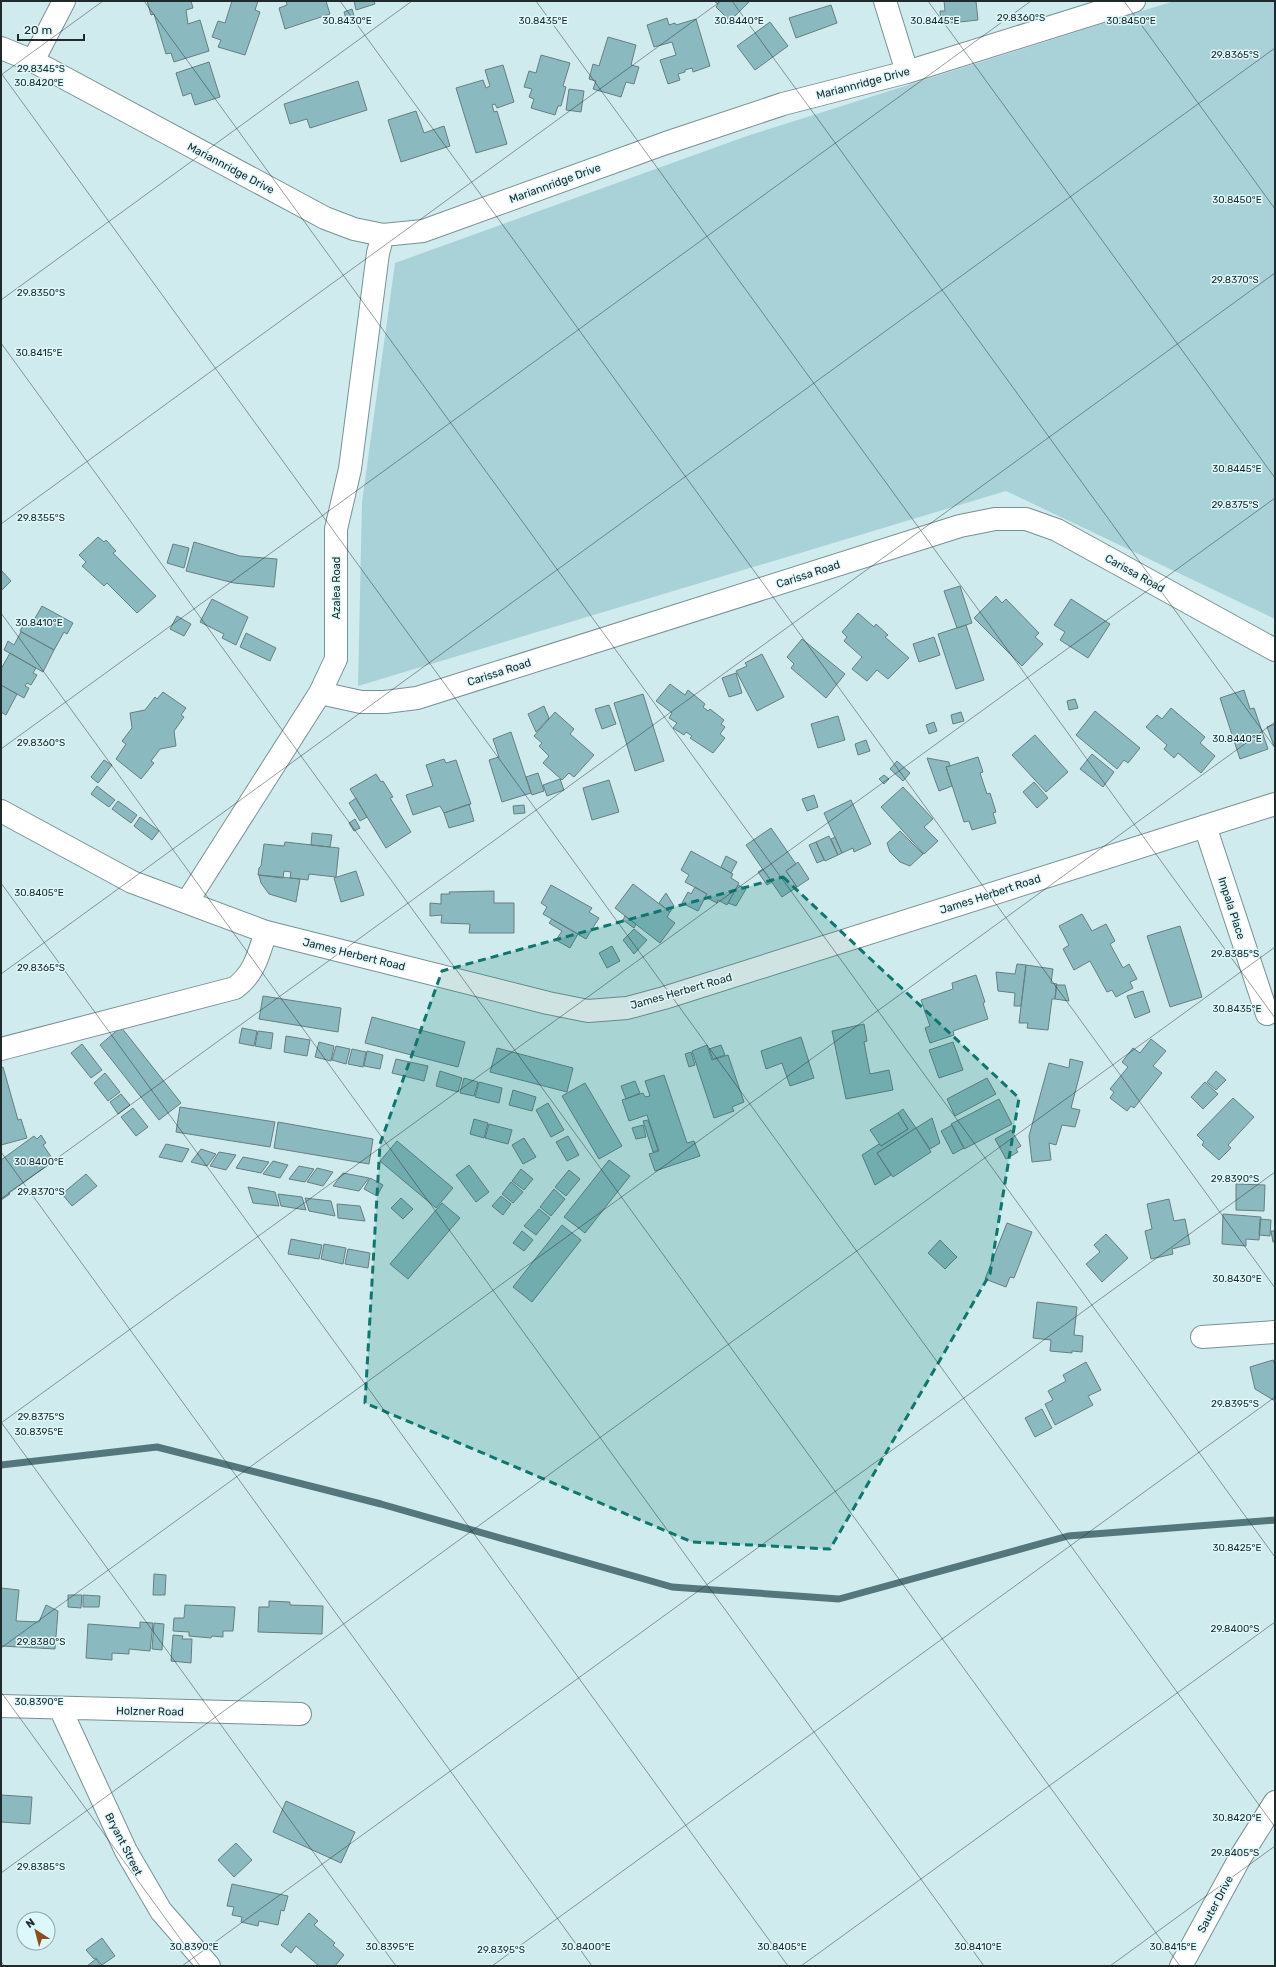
<svg xmlns="http://www.w3.org/2000/svg" width="1276" height="1967" viewBox="0 0 1276 1967" font-family="Rubik,sans-serif">
<style>
.green{fill:#a8d2d7}
.lines{fill:none;stroke-linecap:round;stroke-linejoin:round}
.stream{stroke:#53777c;stroke-width:7}
.building{fill:#8ab9bf;stroke:#667f81}
.street-casing{stroke:#789194;stroke-width:24}
.street{stroke:#fff;stroke-width:22}
.marked{fill:#0f766e;fill-opacity:0.2;stroke:#0f766e;stroke-width:3;stroke-dasharray:8 5;stroke-linejoin:round}
.ticks{fill:none;stroke:#202a2b;stroke-width:1;stroke-opacity:0.45}
.labels{text-anchor:middle;stroke-width:3;stroke-linejoin:round;paint-order:stroke}
.street-label{font-size:11px;fill:#202a2b;stroke:#ddf8fb}
.ticks-label{font-size:10px;text-anchor:middle;fill:#202a2b;stroke:#ddf8fb;stroke-width:3;stroke-linejoin:round;paint-order:stroke}
</style>
<rect width="100%" height="100%" fill="#d0ebee"/>
<path class="green" d="M1174 1H1275V619L1006 491 358 686 362 502 395 263 747 136Z"/>
<g class="lines">
<path class="stream" d="M1 1465 157 1447 381 1504 672 1587 839 1599 1068 1536 1275 1520"/>
</g>
<path class="building" d="M147 1H191L193 8 186 10 188 24 200 20 209 51 174 62 171 53 166 54 154 14 151 15Z
M232 1H258L255 10 260 12 245 55 218 47 221 40 212 37 218 21 225 23Z
M286 1H326L330 14 285 29 279 8 287 5Z
M354 1H374L375 4 356 10Z
M714 1H750L730 21 716 7 718 4Z
M944 1H976L978 20 941 24 940 11H945Z
M831 5 837 23 796 38 789 18Z
M352 9 355 19 347 22 344 12Z
M667 18 669 25 675 23 676 25 696 19 710 66 693 72 692 68 685 70V72L678 74 680 80 668 84 660 60 676 55 672 42 654 47 647 25Z
M770 22 788 46 755 70 737 46Z
M608 37 636 45 631 65 639 67 634 84 626 82 621 97 593 89 596 81 589 79 593 64 599 66Z
M541 55 570 63 563 86 566 87 561 106H558L555 115 531 108 534 99 529 97 532 89 524 87 529 71 536 73Z
M209 62 220 97 195 105 191 93 183 96 176 73Z
M503 65 514 102 497 108 495 104 492 105 494 112 497 111 507 144 476 153 456 88 483 80 486 88 490 86 485 70Z
M358 81 367 110 310 128 307 119 290 124 284 104Z
M569 89 584 91 581 112 566 110Z
M416 111 424 133 444 126 450 146 401 162 388 120Z
M98 537 104 542 106 540 116 551 113 553 156 596 137 613 107 583 104 586 82 566 86 562 79 555Z
M194 542 240 556 277 559 274 587 234 583 186 571Z
M173 544 189 548 184 568 167 563Z
M1 570 11 581 1 591Z
M960 586 972 623 957 628 944 591Z
M996 596 1002 603 1006 599 1039 633 1035 637 1043 644 1022 666 974 618Z
M212 599 248 617 236 645 222 638 224 634 200 622Z
M1071 599 1110 624 1088 658 1060 640 1065 632 1054 625Z
M42 606 73 623 67 634 64 632 54 650 20 631 24 624 30 627Z
M858 613 874 627 876 624 888 635 885 637 909 658 888 679 877 670 867 681 852 669 862 657 844 641 847 637 842 632Z
M177 616 191 624 184 636 170 629Z
M966 625 984 680 956 689 938 634Z
M21 632 54 650 43 672 4 650 8 641 14 645Z
M246 633 276 648 270 661 240 647Z
M934 637 940 655 919 662 913 644Z
M802 639 845 674 826 698 791 668 794 664 787 657Z
M10 653 36 668 33 673 37 675 31 685 27 683 25 686 29 688 24 698 1 685V669Z
M762 654 784 697 757 711 736 671 747 666 745 663Z
M736 673 742 693 729 697 722 678Z
M670 684 685 695 688 690 705 704 703 707 708 711 710 709 724 720 721 724 725 727 720 734 725 738 713 753 690 738 692 736 686 732 684 735 673 728 677 723 669 718 672 713 656 701Z
M1 685 17 694 6 715 1 712Z
M1244 690 1250 709 1254 708 1268 749 1240 759 1220 698Z
M163 692 186 708 181 715 184 717 174 731 176 746 160 749 151 761 154 763 141 779 116 759 126 744 122 741 132 728 130 713 145 710 155 697 157 699Z
M643 694 664 761 635 771 614 703Z
M1075 699 1078 708 1069 710 1067 701Z
M609 705 616 724 602 729 595 709Z
M544 706 549 718 536 732 528 714Z
M1171 708 1205 737 1200 743 1215 756 1201 773 1178 753 1174 758 1164 749 1167 745 1146 727 1157 715 1162 719Z
M1095 711 1140 748 1128 763 1124 760 1117 769 1076 735Z
M555 712 574 729 570 734 594 755 574 777 569 773 562 780 543 763 549 756 539 746 542 743 534 736Z
M961 712 964 721 953 724 951 715Z
M838 716 845 740 818 748 811 724Z
M934 722 937 731 929 734 926 725Z
M1275 724V746H1274L1267 727Z
M511 732 531 793 502 802 489 760 499 757 493 739Z
M1035 735 1068 772 1046 792 1012 755Z
M866 740 870 751 858 755 855 744Z
M1092 754 1114 772 1103 787 1080 769Z
M978 757 983 772 980 773 987 794 990 793 996 812 993 813 996 823 972 830 969 821 964 822 946 767Z
M927 758 949 762 950 766 946 767 952 786 939 791Z
M444 759 446 763 456 760 471 804 444 813 440 806 413 815 406 795 433 786 426 765Z
M104 760 112 765 98 783 91 777Z
M897 761 910 773 903 781 890 769Z
M538 773 544 791 532 795 526 777Z
M376 774 381 782 383 781 393 797 390 798 411 832 386 848 350 789Z
M884 775 889 779 884 784 879 779Z
M560 779 564 790 547 796 543 785Z
M609 780 619 812 592 820 583 788Z
M1034 782 1048 798 1037 808 1023 792Z
M97 786 115 800 109 807 91 794Z
M903 787 933 819 924 827 938 841 924 854 881 807Z
M814 795 818 807 807 811 802 799Z
M356 798 367 817 360 821 349 803Z
M851 800 871 844 854 852 853 848 842 853 824 813Z
M118 801 137 815 131 823 112 809Z
M469 804 474 821 449 828 444 813Z
M524 805 525 813 514 814 513 806Z
M140 817 159 831 152 840 134 826Z
M355 819 360 828 354 831 349 823Z
M771 828 796 864 786 871 797 887 782 897 746 845Z
M900 831 923 854 910 866 900 862 890 852 887 843Z
M312 833 332 835 330 847 311 845Z
M829 836 838 855 825 861 816 842Z
M835 837 842 853 838 855 831 839Z
M285 842 339 848 336 877 309 874 308 880 300 879 290 878 291 872 284 871 283 878 258 875 259 868 261 866 264 844 284 846Z
M816 842 824 860 817 863 809 845Z
M691 851 731 873 733 874 731 878 739 883 727 905 718 900 717 903 705 897 707 894 685 882 689 875 681 870Z
M726 856 737 862 731 873 721 867Z
M798 862 809 879 797 887 786 871Z
M763 869 772 882 767 885 758 872Z
M356 871 364 895 341 902 334 878Z
M259 875 300 879 296 902 269 894 261 883Z
M633 884 670 912 667 917 675 923 660 943 615 908Z
M551 885 592 908 589 912 599 918 586 939 543 914 547 907 541 903Z
M738 885 746 889 736 906 728 903Z
M695 887 707 894 698 911 682 903 688 892 691 894Z
M494 891V903H514V933H469L470 924 441 923 442 915 430 916V903L441 904V894H450L449 892Z
M666 893 674 906 670 912 659 903Z
M1082 914 1092 931 1106 924 1115 941 1110 944 1123 968 1129 964 1137 979 1130 982 1133 988 1116 997 1112 990 1107 992 1090 961 1074 970 1063 949 1069 945 1059 926Z
M625 916 636 924 634 928 623 920Z
M552 919 578 934 570 948 556 940 562 931 549 923Z
M1180 926 1202 997 1170 1007 1147 936Z
M634 929 647 940 634 954 623 940Z
M612 946 620 961 607 968 599 953Z
M1017 964 1026 965 1021 1006H1014L1015 993 998 991 996 972 1015 974Z
M1026 965 1053 969 1051 983 1057 984 1055 999H1052L1048 1030 1027 1028 1028 1023H1019Z
M976 975 985 1002 983 1003 988 1019 953 1031 954 1035 930 1043 925 1028 930 1026 921 1000 953 989 952 983Z
M1056 985H1065L1069 1001 1055 999Z
M1143 991 1150 1012 1135 1018 1127 996Z
M263 996 341 1008 338 1032 259 1019Z
M372 1017 465 1042 458 1067 365 1043Z
M864 1024 867 1041 864 1042 870 1074 889 1070 893 1090 846 1099 832 1031Z
M121 1027 181 1103 159 1120 100 1045Z
M242 1028 257 1031 254 1046 239 1043Z
M258 1031 273 1033 271 1049 255 1046Z
M286 1036 310 1040 307 1056 284 1052Z
M801 1037 814 1078 790 1086 782 1063 766 1069 761 1051Z
M1151 1039 1166 1051 1153 1066 1162 1073 1134 1108 1131 1106 1127 1111 1110 1098 1114 1092 1110 1089 1128 1067 1122 1062 1133 1048 1140 1053Z
M319 1042 334 1046 331 1061 315 1057Z
M953 1042 963 1070 939 1078 929 1050Z
M82 1044 102 1070 91 1078 71 1053Z
M707 1045 712 1060 728 1055 744 1102 732 1107 734 1111 714 1118 692 1051Z
M721 1045 725 1055 713 1059 709 1049Z
M336 1046 350 1049 346 1064 332 1060Z
M497 1048 573 1068 567 1092 490 1072Z
M352 1049 366 1052 363 1067 348 1064Z
M367 1051 383 1055 380 1069 364 1066Z
M691 1052 695 1065 689 1067 685 1054Z
M396 1059 428 1066 424 1081 392 1073Z
M1070 1059 1083 1062 1071 1108 1080 1110 1075 1127 1062 1125 1056 1145 1049 1143 1051 1160 1032 1162 1029 1136 1049 1063 1069 1068Z
M3 1067 18 1120 21 1119 27 1138 1 1145V1068Z
M440 1071 462 1078 458 1092 436 1086Z
M1216 1071 1226 1080 1216 1090 1207 1082Z
M105 1073 120 1092 108 1101 94 1083Z
M664 1075 687 1143 694 1141 700 1156 655 1171 649 1154 659 1151 647 1115 629 1121 622 1100 643 1093 645 1097 650 1096 645 1081Z
M464 1078 478 1082 474 1096 460 1093Z
M987 1078 996 1094 955 1116 947 1099Z
M635 1081 640 1093 626 1099 621 1086Z
M479 1082 502 1088 499 1103 475 1097Z
M1205 1082 1218 1094 1203 1109 1191 1097Z
M585 1083 622 1146 599 1159 562 1096Z
M513 1090 536 1097 532 1111 509 1105Z
M121 1094 130 1105 118 1114 110 1102Z
M1233 1098 1254 1117 1228 1145 1231 1148 1219 1160 1202 1145 1204 1142 1197 1135Z
M999 1099 1012 1124 964 1149 951 1124Z
M548 1103 564 1130 551 1137 536 1110Z
M180 1107 275 1122 270 1147 176 1132Z
M133 1108 148 1127 136 1136 121 1117Z
M903 1109 916 1128 877 1153 891 1175 875 1185 862 1155 879 1144 881 1146 908 1129 898 1113Z
M898 1113 908 1129 881 1146 870 1130Z
M932 1118 940 1143 930 1149 916 1128Z
M474 1119 488 1123 484 1138 470 1134Z
M648 1120 658 1150 653 1152 643 1121Z
M278 1122 373 1139 369 1164 274 1148Z
M489 1124 512 1130 508 1144 485 1138Z
M643 1125 646 1137 636 1139 632 1128Z
M952 1125 964 1148 953 1154 941 1131Z
M916 1128 931 1152 893 1177 877 1153Z
M1011 1130 1021 1146 1016 1149 1018 1152 1006 1159 995 1139Z
M41 1135 46 1143 43 1145 54 1161 8 1193 10 1194 1 1200V1160L34 1136 37 1139Z
M568 1136 579 1155 567 1161 556 1142Z
M524 1138 536 1157 523 1164 512 1145Z
M397 1141 453 1188 436 1208 380 1161Z
M166 1144 189 1149 182 1162 159 1157Z
M201 1149 216 1154 207 1166 191 1162Z
M219 1152 236 1155 226 1170 210 1166Z
M243 1157 269 1162 261 1173 236 1168Z
M609 1160 630 1176 585 1233 564 1217Z
M273 1161 288 1165 280 1178 263 1174Z
M469 1165 489 1192 476 1202 456 1175Z
M299 1166 314 1169 305 1182 289 1179Z
M317 1168 333 1172 323 1186 307 1182Z
M521 1169 533 1179 524 1190 512 1181Z
M569 1170 580 1179 566 1196 555 1187Z
M343 1173 369 1178 359 1191 333 1186Z
M86 1174 97 1186 72 1206 62 1194Z
M370 1178 383 1185 377 1196 364 1189Z
M511 1182 523 1192 513 1203 502 1194Z
M1236 1184 1265 1185 1264 1211 1236 1210Z
M248 1187 275 1192 279 1206 253 1203Z
M554 1189 565 1199 551 1216 540 1207Z
M278 1194 302 1197 306 1210 281 1206Z
M501 1196 511 1204 503 1215 492 1206Z
M305 1198 331 1201 335 1216 309 1211Z
M401 1198 413 1209 403 1219 391 1208Z
M1169 1199 1174 1221 1185 1219 1190 1244 1172 1249 1173 1254 1151 1259 1145 1231 1152 1229 1147 1204Z
M442 1203 460 1218 408 1279 390 1264Z
M337 1204 360 1206 365 1221 338 1218Z
M539 1209 550 1218 536 1235 524 1226Z
M1223 1214 1261 1217 1259 1240 1246 1239V1246L1222 1244Z
M1260 1219 1271 1220 1270 1236 1259 1235Z
M1007 1223 1032 1232 1014 1278 1010 1277 1006 1287 985 1279Z
M562 1225 581 1240 532 1302 513 1287Z
M522 1231 533 1240 524 1251 513 1243Z
M1271 1231H1275V1242H1273Z
M1106 1234 1128 1258 1102 1282 1086 1264 1100 1252 1094 1245Z
M291 1239 322 1245 319 1259 288 1254Z
M940 1240 957 1257 945 1269 928 1253Z
M324 1244 346 1248 343 1264 321 1259Z
M348 1249 370 1253 368 1268 345 1264Z
M1037 1302 1077 1307 1074 1335 1083 1336 1082 1352 1072 1351V1353L1050 1351 1051 1340 1033 1338Z
M1273 1360 1275 1366V1401L1255 1389 1250 1367Z
M1086 1362 1101 1390 1088 1396 1093 1405 1055 1425 1045 1404 1053 1400 1048 1391 1066 1381 1063 1375Z
M1042 1409 1052 1428 1035 1437 1025 1418Z
M154 1574 166 1575 165 1595H153Z
M1 1588 19 1590 16 1621 39 1622 46 1605 58 1611 55 1649 1 1646Z
M68 1595H82L81 1608 68 1607Z
M83 1595 100 1596 99 1607H83Z
M269 1601 290 1602V1605L323 1606 322 1634 258 1632 259 1607H269Z
M185 1605 235 1607 233 1631H223V1637L212 1636 211 1638 189 1636V1632L173 1631 174 1618H184Z
M140 1622 153 1623 150 1651 129 1649V1654L112 1653V1660L86 1658 88 1624 140 1628Z
M154 1623 164 1624 162 1650 152 1649Z
M173 1635 183 1636 182 1639H192L191 1663 171 1661Z
M1 1795 32 1797 30 1824 1 1822Z
M286 1801 355 1832 341 1863 273 1832Z
M236 1843 252 1860 234 1877 218 1860Z
M232 1884 288 1896 284 1911 281 1910 278 1925 259 1921 258 1926 241 1922 242 1917 232 1915 234 1907 227 1906Z
M309 1913 318 1921 314 1925 335 1943 333 1945 344 1955 335 1966H319L296 1946 291 1953 281 1945Z
M102 1938 115 1956 102 1965 96 1958 94 1959 86 1950Z
M96 1959 101 1966H87Z"/>
<g class="lines">
<g class="street-casing">
<path id="street" d="M885 1 907 72
M1 48 33 61 325 218 354 229 383 235 423 231 666 143 783 104 907 72 1134 1
M33 61 64 1
M320 693 361 702H385L417 698 960 526 995 519H1026L1057 530 1275 650
M1 811 132 882 266 932 548 1003 588 1011 627 1008 664 998 1275 804
M1205 826 1267 1014
M187 902 320 693 336 659V529L350 469 378 253 383 235
M1 1049 235 988C255 973 258 955 266 932
M1202 1337 1275 1332
M1 1706 300 1714
M60 1708 126 1851 161 1911 209 1966
M1181 1966 1241 1856 1275 1802"/>
</g>
<use href="#street" class="street"/>
</g>
<path class="marked" d="M783 877 1019 1098 990 1274 830 1549 692 1542 365 1403 380 1144 442 971Z"/>
<path class="ticks" d="M144 1 1275 1557M340 1 1275 1288M536 1 1275 1018M732 1 1275 748M928 1 1275 478M1124 1 1275 209M1 73 1275 1827M1 75 103 1M1 300 412 1M1 343 1180 1966M1 524 721 1M1 613 984 1966M1 749 1031 1M1 883 788 1966M1 974 1275 48M1 1152 592 1966M1 1199 1275 273M1 1422 396 1966M1 1423 1275 498M1 1648 1275 722M1 1692 200 1966M1 1873 1275 947M1 1961 4 1966M182 1966 1275 1172M492 1966 1275 1397M801 1966 1275 1622M1110 1966 1275 1846"/>
<g class="labels">
<g class="street-label">
<text transform="translate(863 83) rotate(-15)" y="4">Mariannridge Drive</text>
<text transform="translate(231 168) rotate(28)" y="4">Mariannridge Drive</text>
<text transform="translate(555 183) rotate(-20)" y="4">Mariannridge Drive</text>
<text transform="translate(1135 573) rotate(29)" y="4">Carissa Road</text>
<text transform="translate(808 574) rotate(-18)" y="4">Carissa Road</text>
<text transform="translate(336 588) rotate(-90)" y="4">Azalea Road</text>
<text transform="translate(499 672) rotate(-18)" y="4">Carissa Road</text>
<text transform="translate(990 894) rotate(-18)" y="4">James Herbert Road</text>
<text transform="translate(1232 908) rotate(72)" y="4">Impala Place</text>
<text transform="translate(354 954) rotate(14)" y="4">James Herbert Road</text>
<text transform="translate(681 991) rotate(-16)" y="4">James Herbert Road</text>
<text transform="translate(150 1711) rotate(1)" y="4">Holzner Road</text>
<text transform="translate(124 1844) rotate(63)" y="4">Bryant Street</text>
<text transform="translate(1215 1904) rotate(-62)" y="4">Sauter Drive</text>
</g>
</g>
<g class="ticks-label">
<text x="1021" y="21">29.8360°S</text>
<text x="347" y="24">30.8430°E</text>
<text x="543" y="24">30.8435°E</text>
<text x="739" y="24">30.8440°E</text>
<text x="935" y="24">30.8445°E</text>
<text x="1131" y="24">30.8450°E</text>
<text x="1235" y="58">29.8365°S</text>
<text x="41" y="72">29.8345°S</text>
<text x="39" y="86">30.8420°E</text>
<text x="1237" y="203">30.8450°E</text>
<text x="1235" y="283">29.8370°S</text>
<text x="41" y="296">29.8350°S</text>
<text x="39" y="356">30.8415°E</text>
<text x="1237" y="472">30.8445°E</text>
<text x="1235" y="508">29.8375°S</text>
<text x="41" y="521">29.8355°S</text>
<text x="39" y="626">30.8410°E</text>
<text x="1237" y="742">30.8440°E</text>
<text x="41" y="746">29.8360°S</text>
<text x="39" y="896">30.8405°E</text>
<text x="1235" y="957">29.8385°S</text>
<text x="41" y="971">29.8365°S</text>
<text x="1237" y="1012">30.8435°E</text>
<text x="39" y="1165">30.8400°E</text>
<text x="1235" y="1182">29.8390°S</text>
<text x="41" y="1195">29.8370°S</text>
<text x="1237" y="1282">30.8430°E</text>
<text x="1235" y="1407">29.8395°S</text>
<text x="41" y="1420">29.8375°S</text>
<text x="39" y="1435">30.8395°E</text>
<text x="1237" y="1551">30.8425°E</text>
<text x="1235" y="1632">29.8400°S</text>
<text x="41" y="1645">29.8380°S</text>
<text x="39" y="1705">30.8390°E</text>
<text x="1237" y="1821">30.8420°E</text>
<text x="1235" y="1856">29.8405°S</text>
<text x="41" y="1870">29.8385°S</text>
<text x="194" y="1950">30.8390°E</text>
<text x="390" y="1950">30.8395°E</text>
<text x="586" y="1950">30.8400°E</text>
<text x="782" y="1950">30.8405°E</text>
<text x="978" y="1950">30.8410°E</text>
<text x="1173" y="1950">30.8415°E</text>
<text x="501" y="1953">29.8395°S</text>
</g>
<rect width="1276" height="1967" fill="none" stroke="#202a2b" stroke-width="4"/>
<g transform="translate(36 1931) rotate(324)"><circle r="19" fill="#ddf8fb" stroke="#91a6a8"/>
<path d="M0-3L7 15L0 10L-7 15Z" fill="#8f4e19"/>
<text y="-6" font-size="11" font-weight="bold" text-anchor="middle" fill="#202a2b">N</text>
</g>
<path d="M18 34v6h66v-6" fill="none" stroke="#202a2b" stroke-width="2"/>
<text x="24" y="34" font-size="12" fill="#202a2b" stroke="#ddf8fb" stroke-width="3" paint-order="stroke">20 m</text>
</svg>
